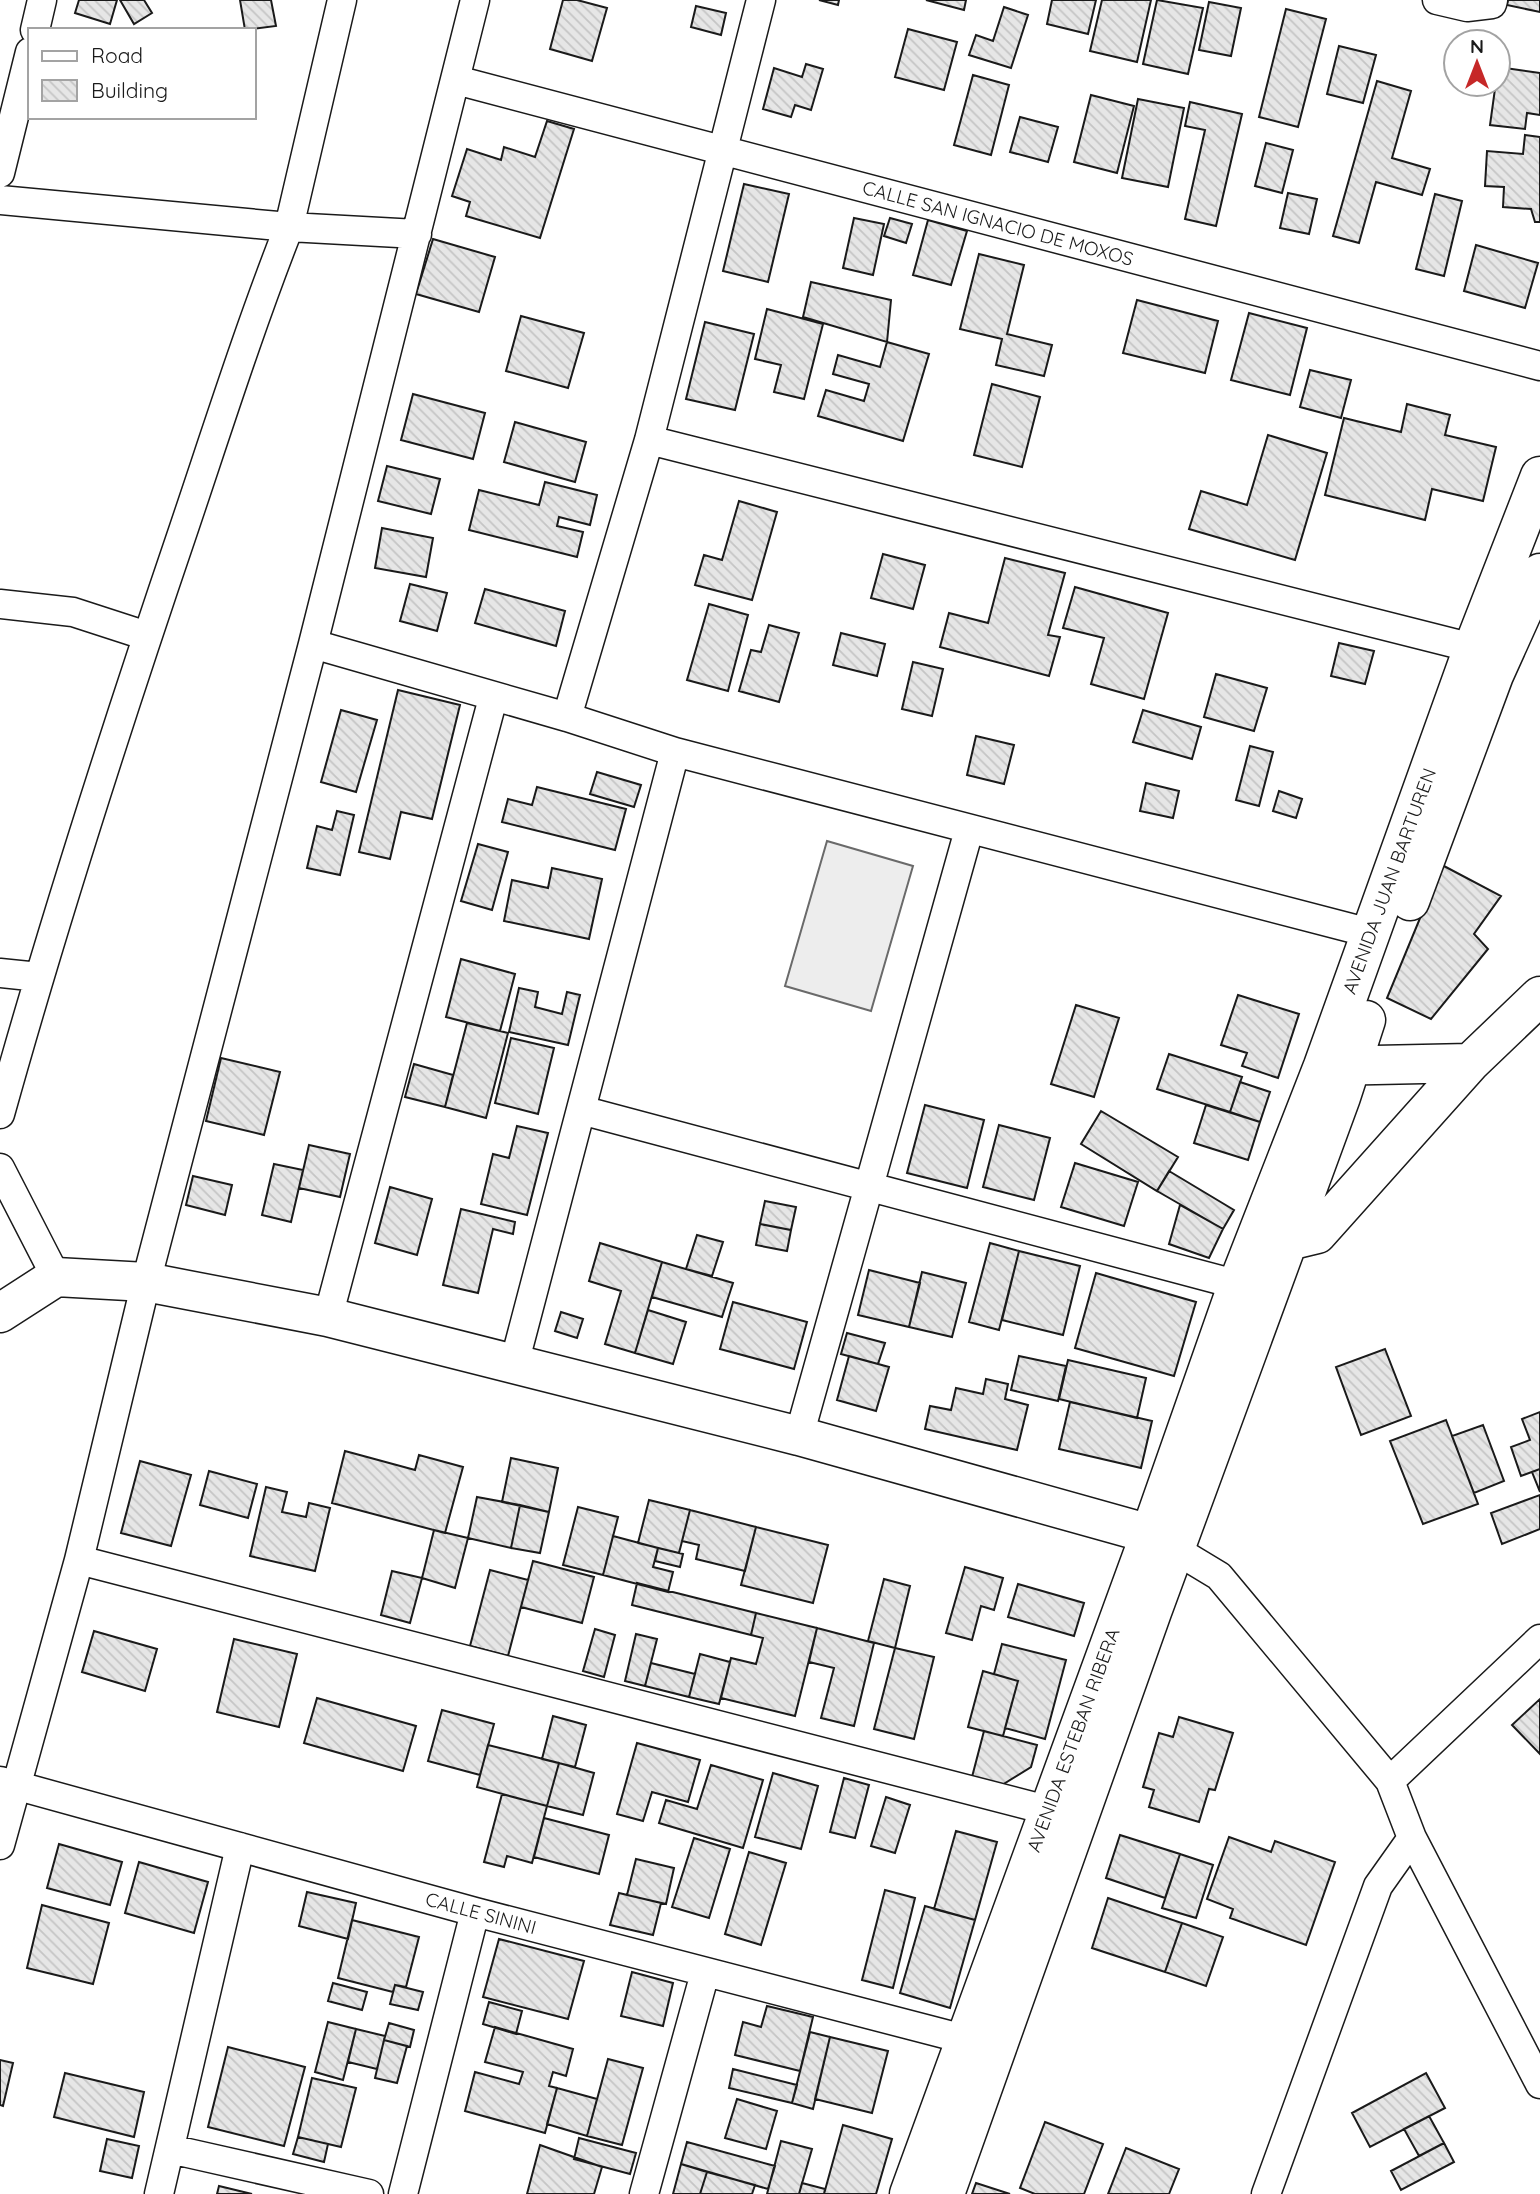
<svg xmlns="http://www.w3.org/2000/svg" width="1540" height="2194" viewBox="0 0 1540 2194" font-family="Quicksand,sans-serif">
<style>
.grass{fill:#ededed;stroke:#6a6a6a;stroke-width:2}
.building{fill:url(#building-back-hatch);stroke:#1a1a1a;stroke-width:2}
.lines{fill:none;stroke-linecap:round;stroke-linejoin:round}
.street-casing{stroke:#1a1a1a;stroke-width:31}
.secondary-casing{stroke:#1a1a1a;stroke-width:41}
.street{stroke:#fff;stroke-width:28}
.secondary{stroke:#fff;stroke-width:38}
.labels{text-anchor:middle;stroke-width:5;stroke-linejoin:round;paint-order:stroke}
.street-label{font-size:19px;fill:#1a1a1a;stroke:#fff}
</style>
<defs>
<pattern id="building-back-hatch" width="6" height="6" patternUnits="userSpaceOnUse" patternTransform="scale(1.75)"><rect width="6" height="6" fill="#e6e6e6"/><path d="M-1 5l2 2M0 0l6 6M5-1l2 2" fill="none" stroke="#c5c5c5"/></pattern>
</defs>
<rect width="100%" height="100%" fill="#fff"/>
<path class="grass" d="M827 841 913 866 871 1011 785 986Z"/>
<path class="building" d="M79 0H117L110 24 75 13Z
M120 0H144L152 13 134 24Z
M240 0H271L276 26 245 30Z
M563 0H577L607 8 592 61 550 49Z
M819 0H839L838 5Z
M926 0H966L964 10Z
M1052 0H1096L1088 34 1047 24Z
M1102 0H1151L1137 62 1090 51Z
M1157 0 1203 8 1188 74 1143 64Z
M1508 0H1540V12L1507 5Z
M1209 2 1241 8 1231 56 1199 50Z
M696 6 726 13 721 35 691 27Z
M1004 7 1028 15 1011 68 969 55 976 35 993 41Z
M1286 9 1326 19 1298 127 1259 117Z
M908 29 957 42 944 90 895 77Z
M1339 46 1376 55 1363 103 1327 94Z
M806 64 823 69 811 110 795 105 791 117 763 109 774 68 802 77Z
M1498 67 1540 73V115L1527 113 1525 129 1490 125Z
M973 75 1009 85 991 155 954 145Z
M1377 81 1411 91 1392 158 1430 169 1422 195 1376 182 1359 243 1333 236Z
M1091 95 1134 106 1117 173 1074 162Z
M1138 99 1184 108 1168 187 1122 178Z
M1190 102 1242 114 1216 226 1185 219 1205 130 1185 126Z
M1020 117 1058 127 1048 162 1010 152Z
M547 121 574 129 540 238 466 216 470 202 452 196 467 149 501 160 504 147 535 157Z
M1525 135 1540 137V222H1535L1531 209 1503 207 1504 187 1485 186 1487 151 1523 154Z
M1266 143 1293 150 1282 193 1255 186Z
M744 184 789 194 768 282 723 271Z
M1288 193 1317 199 1309 234 1280 228Z
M1435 194 1462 201 1444 276 1416 269Z
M854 218 884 224 873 275 843 268Z
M890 218 912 224 906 243 884 236Z
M928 220 967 231 951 285 913 275Z
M433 239 495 257 479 312 416 294Z
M1476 245 1538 263 1525 308 1464 291Z
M979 254 1024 265 1007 334 1052 345 1044 376 996 365 1002 339 960 329Z
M811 282 891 300 887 342 803 317Z
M1137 300 1218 321 1205 373 1123 353Z
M767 309 823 324 804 399 774 392 781 365 755 359Z
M1249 313 1307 328 1290 395 1231 380Z
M521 316 584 333 568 388 506 371Z
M705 322 754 334 735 410 686 399Z
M887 342 929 354 903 441 818 416 826 390 864 401 869 384 833 374 838 355 880 367Z
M1310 370 1351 380 1341 418 1300 407Z
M992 384 1040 397 1022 467 974 455Z
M413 394 485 413 473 459 401 440Z
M1407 404 1450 415 1445 435 1496 447 1483 501 1432 489 1425 520 1325 495 1344 418 1401 432Z
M515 422 586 442 575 482 504 462Z
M1268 435 1327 453 1295 560 1189 529 1201 491 1247 505Z
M387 466 440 479 431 514 378 501Z
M545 482 597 495 590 525 559 517 557 526 583 532 577 557 469 530 479 490 539 505Z
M739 501 777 512 752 600 695 585 704 555 722 560Z
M382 528 433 538 426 577 375 568Z
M883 554 925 565 913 609 871 598Z
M1005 558 1065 573 1048 635 1060 637 1049 676 940 647 949 613 988 623Z
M410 584 447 593 437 631 400 621Z
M1075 587 1168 613 1144 699 1091 684 1104 638 1063 628Z
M485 589 565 611 556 646 475 623Z
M709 604 748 615 728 691 687 680Z
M769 625 799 633 779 702 739 691 751 650 761 652Z
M841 633 885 644 877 676 833 665Z
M1339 643 1374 651 1365 684 1331 676Z
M913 662 943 669 932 716 902 709Z
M1216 674 1267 688 1254 731 1204 717Z
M398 690 460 705 432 819 401 812 390 859 359 852Z
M341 710 377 720 356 792 321 782Z
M1143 710 1201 727 1192 759 1133 742Z
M976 736 1014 745 1004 784 967 775Z
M1250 746 1273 752 1259 806 1236 800Z
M597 772 641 785 634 807 590 794Z
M1146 783 1179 791 1173 818 1140 811Z
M537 787 626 809 615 850 502 822 508 799 532 805Z
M1279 791 1302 799 1296 818 1273 811Z
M337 811 354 815 340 875 307 868 317 826 332 830Z
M478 844 508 852 492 910 461 901Z
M1442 865 1501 896 1474 934 1488 949 1431 1019 1387 998Z
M552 868 602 879 589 939 504 921 512 880 548 888Z
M461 959 515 974 500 1031 446 1017Z
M519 988 538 992 535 1007 562 1014 567 992 580 995 568 1045 509 1032Z
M1238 995 1299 1014 1278 1078 1242 1066 1247 1053 1221 1045Z
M1076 1005 1119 1018 1094 1097 1051 1084Z
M467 1023 508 1033 486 1118 445 1107Z
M511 1038 554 1048 538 1114 495 1103Z
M1169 1054 1242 1077 1230 1112 1157 1089Z
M221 1058 280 1072 264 1135 206 1121Z
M414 1064 453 1075 445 1107 405 1097Z
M1240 1082 1270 1092 1260 1122 1230 1112Z
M925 1105 984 1120 967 1188 907 1173Z
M1206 1105 1260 1122 1248 1160 1194 1143Z
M1101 1111 1178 1157 1157 1191 1081 1144Z
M999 1125 1050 1138 1034 1200 983 1187Z
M517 1126 548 1133 527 1215 481 1204 493 1154 509 1158Z
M309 1145 350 1154 340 1197 299 1188Z
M1075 1163 1138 1182 1124 1226 1061 1207Z
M274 1164 303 1170 291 1222 262 1215Z
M1169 1171 1234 1210 1223 1229 1157 1191Z
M193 1176 232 1185 225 1215 186 1205Z
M390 1187 432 1199 417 1255 375 1243Z
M765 1201 796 1207 791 1230 760 1224Z
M1180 1205 1223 1229 1209 1258 1169 1244Z
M461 1209 515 1222 513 1234 493 1229 478 1293 443 1285Z
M760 1224 791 1230 787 1251 756 1245Z
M697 1235 723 1242 712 1276 686 1269Z
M600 1243 662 1262 635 1353 605 1344 621 1291 589 1281Z
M990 1243 1019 1251 999 1330 969 1322Z
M1019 1251 1080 1266 1063 1335 1002 1320Z
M662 1262 733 1283 722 1317 652 1297Z
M869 1270 920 1283 909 1327 858 1315Z
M922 1272 966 1283 952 1337 909 1327Z
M1096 1273 1196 1302 1174 1376 1075 1348Z
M733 1302 807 1322 794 1369 720 1349Z
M648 1310 686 1322 673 1364 635 1353Z
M561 1312 583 1319 577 1338 555 1331Z
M847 1333 885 1343 878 1364 841 1354Z
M1385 1349 1411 1416 1361 1435 1336 1367Z
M849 1356 889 1367 876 1411 837 1400Z
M1019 1356 1066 1366 1058 1401 1011 1390Z
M1068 1360 1146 1378 1137 1418 1059 1399Z
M986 1379 1008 1384 1005 1399 1028 1405 1017 1450 925 1429 930 1406 951 1410 956 1388 983 1394Z
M1070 1402 1152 1421 1141 1468 1059 1449Z
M1540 1412V1469L1521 1476 1511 1447 1530 1440 1522 1419Z
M1446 1420 1478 1504 1423 1524 1390 1441Z
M1483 1425 1504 1481 1474 1493 1452 1436Z
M345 1451 415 1470 419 1455 463 1467 445 1533 332 1503Z
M511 1458 558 1468 549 1512 502 1502Z
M140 1461 191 1475 171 1546 121 1533Z
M1540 1469V1492L1532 1472Z
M209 1471 257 1484 248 1518 200 1505Z
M266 1487 287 1492 282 1512 306 1517 309 1503 330 1508 315 1571 250 1556Z
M1540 1495V1529L1502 1544 1491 1513Z
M477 1497 520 1505 511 1548 468 1538Z
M649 1500 690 1510 679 1553 638 1543Z
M520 1505 549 1512 540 1553 511 1548Z
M578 1507 618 1517 603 1575 563 1565Z
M690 1510 756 1527 745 1571 696 1559 699 1545 682 1541Z
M756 1527 828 1545 813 1603 741 1585Z
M434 1530 468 1538 455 1588 422 1578Z
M613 1536 658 1548 653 1567 673 1572 668 1592 603 1575Z
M658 1548 683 1554 680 1567 655 1561Z
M533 1561 594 1577 582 1623 521 1607Z
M965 1567 1003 1578 994 1610 981 1606 972 1640 946 1633Z
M490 1570 528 1580 508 1656 470 1646Z
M392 1571 422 1578 410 1623 381 1615Z
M884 1579 910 1586 895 1648 868 1641Z
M637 1583 756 1613 751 1635 632 1605Z
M1018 1584 1084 1603 1074 1636 1008 1617Z
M756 1613 817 1628 795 1716 721 1698 731 1658 756 1664 763 1638 751 1635Z
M817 1628 874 1643 854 1726 821 1718 834 1668 809 1662Z
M595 1629 615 1635 604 1677 583 1671Z
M94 1631 157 1649 145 1691 82 1672Z
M636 1634 657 1639 645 1686 625 1681Z
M234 1639 297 1654 279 1727 217 1712Z
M1002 1644 1066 1660 1045 1739 1005 1728 1018 1681 994 1674Z
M895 1648 934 1657 914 1739 874 1729Z
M700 1654 730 1662 719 1704 689 1697Z
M651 1663 695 1674 689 1697 645 1686Z
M983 1671 1018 1681 1003 1736 968 1727Z
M317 1698 416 1726 403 1771 304 1743Z
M1540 1699V1754L1512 1725Z
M442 1710 494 1724 480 1775 428 1761Z
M553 1716 586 1725 575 1767 542 1759Z
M1179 1717 1233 1733 1215 1790 1209 1789 1199 1822 1149 1807 1154 1790 1143 1787 1159 1733 1173 1737Z
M984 1731 1037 1745 1031 1767 1002 1785 972 1777Z
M637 1743 700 1760 688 1802 652 1792 643 1821 617 1814Z
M488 1745 559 1763 547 1806 477 1787Z
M559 1763 594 1773 583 1815 547 1806Z
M711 1765 763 1780 743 1848 659 1823 666 1800 697 1809Z
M773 1773 818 1786 801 1849 755 1837Z
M844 1778 869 1785 855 1838 830 1832Z
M502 1794 547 1806 532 1863 507 1856 504 1867 484 1862Z
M886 1797 910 1805 895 1853 871 1846Z
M544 1818 609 1835 599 1874 534 1857Z
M956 1831 997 1842 975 1920 934 1909Z
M1120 1835 1180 1854 1165 1898 1106 1878Z
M1229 1837 1271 1852 1275 1841 1335 1862 1306 1945 1230 1918 1233 1909 1207 1899Z
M694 1838 730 1849 709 1918 672 1907Z
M59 1844 122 1862 110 1905 47 1888Z
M749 1852 786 1863 761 1945 725 1934Z
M1180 1854 1213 1865 1196 1918 1162 1908Z
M636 1859 674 1868 666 1904 627 1895Z
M139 1862 208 1882 194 1933 125 1913Z
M885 1890 915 1898 893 1988 862 1980Z
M307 1892 356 1903 348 1939 299 1926Z
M619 1893 661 1903 653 1935 610 1925Z
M1108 1898 1182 1923 1165 1972 1092 1948Z
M42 1905 109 1923 93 1984 27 1968Z
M925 1906 975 1920 950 2008 900 1993Z
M352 1920 419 1937 406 1987 395 1985 393 1992 338 1978Z
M1182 1923 1223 1937 1206 1986 1165 1972Z
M499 1939 584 1961 568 2019 483 1997Z
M632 1972 673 1983 663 2026 621 2016Z
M333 1983 367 1992 362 2010 328 2001Z
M395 1985 423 1992 418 2010 390 2004Z
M489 2002 522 2011 516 2034 483 2024Z
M767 2006 813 2017 800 2071 735 2055 743 2022 761 2027Z
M328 2022 356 2029 343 2080 315 2072Z
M389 2023 414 2030 410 2047 384 2040Z
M495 2027 573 2049 566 2076 553 2072 549 2086 557 2088 545 2133 465 2111 475 2072 519 2084 523 2072 485 2062Z
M356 2029 385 2036 377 2069 348 2062Z
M810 2032 830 2037 813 2109 792 2103Z
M830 2037 888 2051 872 2113 815 2099Z
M384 2040 407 2046 397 2083 375 2078Z
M228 2047 305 2067 284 2146 208 2127Z
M608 2059 643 2068 622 2145 587 2136Z
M0 2060 13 2063 3 2106 0 2105Z
M733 2069 797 2085 792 2103 729 2088Z
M65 2073 144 2092 134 2137 54 2117Z
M1426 2073 1445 2108 1370 2147 1352 2113Z
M312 2078 356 2088 341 2147 298 2137Z
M557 2088 597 2099 587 2136 547 2124Z
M737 2099 777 2111 766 2149 725 2138Z
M1429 2116 1444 2143 1419 2156 1404 2129Z
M1045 2122 1103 2144 1084 2194H1035L1020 2188Z
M843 2125 892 2139 876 2194H824Z
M298 2137 328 2144 324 2162 293 2154Z
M579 2138 636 2153 630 2174 574 2159Z
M107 2139 139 2146 132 2178 100 2171Z
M781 2141 812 2149 799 2194H767Z
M687 2142 775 2166 768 2189 681 2164Z
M1444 2143 1454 2162 1401 2190 1391 2171Z
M540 2145 602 2167 594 2194H527Z
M1126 2148 1179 2169 1169 2194H1108Z
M681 2164 707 2172 700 2194H673Z
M707 2172 755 2185 752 2194H700Z
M802 2183 825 2189 824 2194H799Z
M976 2183 1010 2194H972Z
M219 2186 252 2194H217Z"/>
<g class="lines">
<g class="street-casing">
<path id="street" d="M1437 0 1467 7 1492 4 1493 0
M35 30 42 0
M456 80 1540 366
M0 173 30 52
M0 200 289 227 342 0
M649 440 1473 648
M0 604 73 612 147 636
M313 644 567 717 675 752 1370 933
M567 717 649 440 761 0
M0 973 39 977
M581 1110 1254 1289
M0 1114C55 917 118 722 184 528 218 427 250 326 289 227L417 234
M0 1168 56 1277
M328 1317 493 698
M514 1364 675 752
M799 1436 969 830
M1161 1541 1219 1576 1390 1781 1412 1838 1540 2084
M79 1560 1047 1810
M0 1781 475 1912 964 2039
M1390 1781 1540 1639
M0 1845 79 1560 146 1282 313 644 475 0
M170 2149 369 2194
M159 2194 240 1847
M403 2194 475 1912
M644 2194 705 1973
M1266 2194 1378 1886 1412 1838"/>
</g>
<g class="secondary-casing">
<path id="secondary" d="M1410 901 1494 675 1540 573
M1328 1066 1470 1063
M1273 1236 1288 1241 1317 1234 1470 1063 1540 996
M0 1313 56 1277 146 1282 328 1317 514 1364 799 1436 1150 1534
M909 2194 1150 1534 1237 1286 1323 1066 1473 648 1540 476
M945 2194 1152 1612 1341 1097 1366 1020"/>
</g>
<use href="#street" class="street"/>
<use href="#secondary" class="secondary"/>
</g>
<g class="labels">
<g class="street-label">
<text transform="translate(998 223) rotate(15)" y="7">CALLE SAN IGNACIO DE MOXOS</text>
<text transform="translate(1389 881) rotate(-70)" y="7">AVENIDA JUAN BARTUREN</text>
<text transform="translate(1073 1740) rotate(-70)" y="7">AVENIDA ESTEBAN RIBERA</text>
<text transform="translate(481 1913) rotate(15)" y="7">CALLE SININI</text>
</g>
</g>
<rect x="28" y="28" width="228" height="91" fill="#ffffff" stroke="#a3a3a3" stroke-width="2"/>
<rect x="42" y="51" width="35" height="10" fill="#ffffff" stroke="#a3a3a3" stroke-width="2"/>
<text x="91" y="63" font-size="21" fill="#1a1a1a">Road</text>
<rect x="42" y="80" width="35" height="21" fill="url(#building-back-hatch)" stroke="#a3a3a3" stroke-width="2"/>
<text x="91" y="98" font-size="21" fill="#1a1a1a">Building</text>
<g transform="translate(1477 63)"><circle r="33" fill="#ffffff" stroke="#a3a3a3" stroke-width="2"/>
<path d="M0-5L12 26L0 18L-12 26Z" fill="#c62828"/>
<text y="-10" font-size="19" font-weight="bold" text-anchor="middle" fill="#1a1a1a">N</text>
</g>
</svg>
